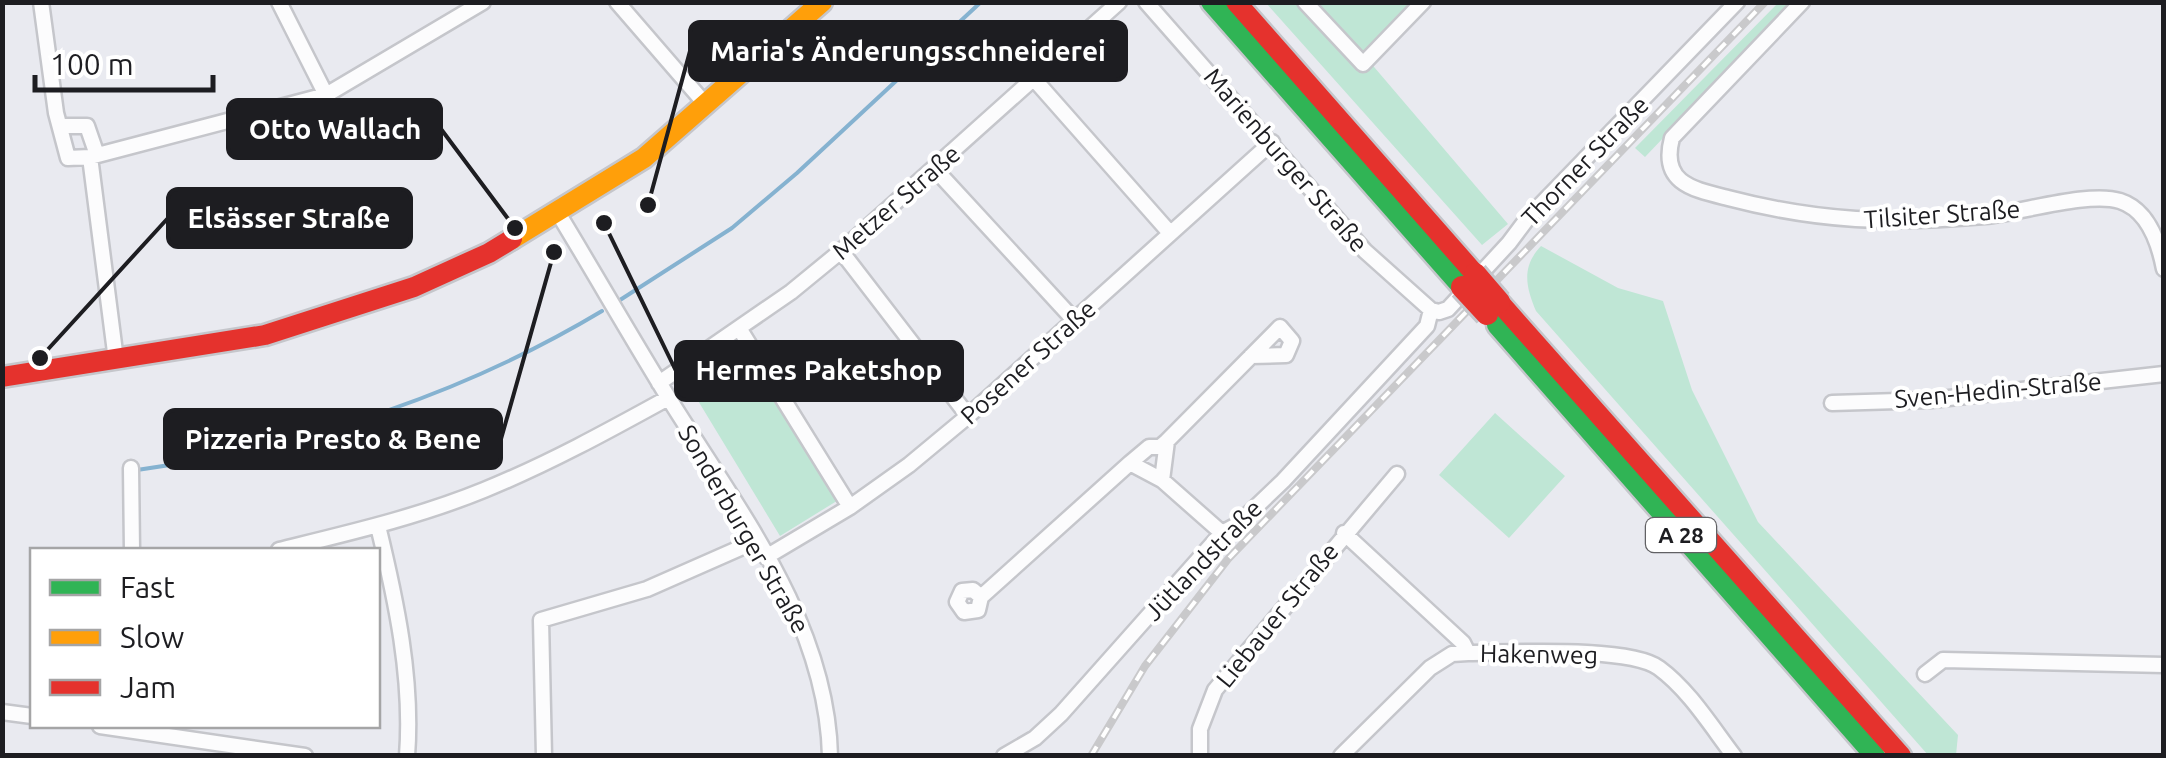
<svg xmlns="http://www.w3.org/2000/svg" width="2166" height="758" viewBox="0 0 2166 758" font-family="Ubuntu,sans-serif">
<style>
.green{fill:#bfe6d5}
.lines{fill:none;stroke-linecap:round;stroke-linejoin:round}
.stream{stroke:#85b2d0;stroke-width:4}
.street-casing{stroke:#c5c6cb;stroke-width:19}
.fast-casing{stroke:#c5c6cb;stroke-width:25}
.slow-casing{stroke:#c5c6cb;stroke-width:25}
.jam-casing{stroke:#c5c6cb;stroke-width:25}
.street{stroke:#fcfcfd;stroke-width:14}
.fast{stroke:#30b455;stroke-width:20}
.slow{stroke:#ff9f0a;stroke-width:20}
.jam{stroke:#e5322d;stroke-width:20}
.rail-casing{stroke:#c9c9cb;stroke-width:8}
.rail{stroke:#fff;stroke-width:4;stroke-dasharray:11;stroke-linecap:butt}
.jam-bridge-casing{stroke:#c5c6cb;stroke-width:28;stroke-linecap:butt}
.jam-bridge{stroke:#e5322d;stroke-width:22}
.labels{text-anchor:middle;stroke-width:8;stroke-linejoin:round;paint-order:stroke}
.shield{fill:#fff;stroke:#616164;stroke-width:2.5}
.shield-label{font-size:22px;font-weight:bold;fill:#1d1d21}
.street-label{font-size:25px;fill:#1d1d21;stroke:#fff}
.leader{fill:none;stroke:#1d1d21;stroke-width:4}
.callout-dot{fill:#1d1d21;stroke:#fff;stroke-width:4}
.callout{fill:#1d1d21;stroke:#1d1d21;stroke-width:4}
.callout-label{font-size:28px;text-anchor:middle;font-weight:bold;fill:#fff}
</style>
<rect width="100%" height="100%" fill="#e9eaf0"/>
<path class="green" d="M1266 3H1413L1363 54 1508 224 1482 245Z
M1778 3H1792L1645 157 1635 148Z
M1541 246 1618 288 1663 301 1692 390 1758 522 1958 735 1956 755H1928L1536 311C1526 287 1521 267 1541 246Z
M737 339 840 499 780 536 683 376Z
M1495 413 1565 476 1509 538 1439 475Z"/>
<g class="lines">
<path class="stream" d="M620 300 732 228 797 173 981 2
M137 470C300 447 460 396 602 311"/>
<g class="street-casing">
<path id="street" d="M41 2 56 113 68 158 90 157 116 360
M279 2 326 95
M617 2 707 106
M1146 2 1365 251 1431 310
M1305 2 1363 64 1423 2
M1802 2 1672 138C1660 183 1692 189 1728 198 1820 222 1891 224 1985 216 2020 213 2089 191 2120 201 2148 210 2159 243 2164 269
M1034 79 1170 233
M60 126H87L97 155
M90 157 326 95 483 2
M934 168 1074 320
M558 213C595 274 631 337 668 397 736 507 827 621 830 756
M841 251 968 416
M1431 310 1439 312 1448 309 1509 243 1527 219 1737 2
M739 328 850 507
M659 383 791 292 841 251 1119 2
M1832 403 1931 400 2164 374
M1130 463 1149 447H1160L1167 441
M131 468 132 550
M378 526C396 600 413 679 407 756
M1222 533 1162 480 1167 441 1280 327 1292 341 1286 355 1251 356
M1344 533 1463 643 1468 653
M279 550C348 533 418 517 484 490 548 464 608 431 668 398
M766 557 850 507 909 465 968 416 1272 142
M981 597 973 590 962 591 957 602 964 612 978 610 981 597 1130 463 1162 480
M1925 674 1943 660 2164 665
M2 712 32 716
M100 726 305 756
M544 756 541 620 647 589 756 541
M1004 756 1035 738 1061 714 1222 533 1237 525 1283 481 1427 326 1431 310
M1200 756V729L1215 690 1397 474
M1341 756 1430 668 1452 654 1468 653C1509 653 1630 646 1659 668 1689 690 1711 726 1734 756"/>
</g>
<g class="fast-casing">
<path id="fast" d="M1211 2 1462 287
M1497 325 1875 756"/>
</g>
<g class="slow-casing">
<path id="slow" d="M512 239 644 158 822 2"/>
</g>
<g class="jam-casing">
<path id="jam" d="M1236 2 1475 274
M1499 302 1901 756
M2 377 265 335 414 287 489 253 512 239"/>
</g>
<use href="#street" class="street"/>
<use href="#fast" class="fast"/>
<use href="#slow" class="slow"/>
<use href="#jam" class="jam"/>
<g class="rail-casing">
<path id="rail" d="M1091 756 1145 666 1228 559 1765 2"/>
</g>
<use href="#rail" class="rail"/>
<g class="jam-bridge-casing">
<path id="jam-bridge" d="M1475 274 1499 302
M1462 287 1487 314"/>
</g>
<use href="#jam-bridge" class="jam-bridge"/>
</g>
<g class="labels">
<rect class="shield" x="1646" y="518" width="70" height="34" rx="8"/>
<g class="shield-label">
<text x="1681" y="543">A 28</text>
</g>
<g class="street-label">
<text transform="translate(1286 160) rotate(49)" y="9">Marienburger Straße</text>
<text transform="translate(1585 161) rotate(-46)" y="9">Thorner Straße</text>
<text transform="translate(896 202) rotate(-41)" y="9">Metzer Straße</text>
<text transform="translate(1942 214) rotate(-4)" y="9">Tilsiter Straße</text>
<text transform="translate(1028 362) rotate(-42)" y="9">Posener Straße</text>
<text transform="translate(1998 390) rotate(-5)" y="9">Sven-Hedin-Straße</text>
<text transform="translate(744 529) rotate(60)" y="9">Sonderburger Straße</text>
<text transform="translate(1203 560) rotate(-46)" y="9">Jütlandstraße</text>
<text transform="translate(1277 615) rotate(-51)" y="9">Liebauer Straße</text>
<text transform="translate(1539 654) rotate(1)" y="9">Hakenweg</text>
</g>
</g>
<path class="leader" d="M648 205L690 51M515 228L441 129M40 358L168 218M604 223L676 371M554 252L501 439"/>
<g class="callout-dot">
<circle cx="648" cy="205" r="10"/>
<circle cx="515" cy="228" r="10"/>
<circle cx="40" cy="358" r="10"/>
<circle cx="604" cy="223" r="10"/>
<circle cx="554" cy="252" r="10"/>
</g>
<g class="callout">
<rect x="690" y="22" width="436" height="58" rx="10"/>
<rect x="228" y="100" width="213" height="58" rx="10"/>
<rect x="168" y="189" width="243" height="58" rx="10"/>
<rect x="676" y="342" width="286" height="58" rx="10"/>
<rect x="165" y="410" width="336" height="58" rx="10"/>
</g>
<g class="callout-label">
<text x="908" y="61">Maria's Änderungsschneiderei</text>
<text x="335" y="139">Otto Wallach</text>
<text x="289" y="228">Elsässer Straße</text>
<text x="819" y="380">Hermes Paketshop</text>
<text x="333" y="449">Pizzeria Presto &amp; Bene</text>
</g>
<rect width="2166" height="758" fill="none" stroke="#1d1d21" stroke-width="10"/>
<rect x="30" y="548" width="350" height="180" fill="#ffffff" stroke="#a5a5a6" stroke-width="2.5"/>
<rect x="50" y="580" width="50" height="15" fill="#30b455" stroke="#a5a5a6" stroke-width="2.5"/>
<text x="120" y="598" font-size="30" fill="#1d1d21">Fast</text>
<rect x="50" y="630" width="50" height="15" fill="#ff9f0a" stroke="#a5a5a6" stroke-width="2.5"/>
<text x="120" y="648" font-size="30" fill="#1d1d21">Slow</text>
<rect x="50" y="680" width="50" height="15" fill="#e5322d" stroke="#a5a5a6" stroke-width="2.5"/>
<text x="120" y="698" font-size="30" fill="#1d1d21">Jam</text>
<path d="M35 75v15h178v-15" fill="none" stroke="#1d1d21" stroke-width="5"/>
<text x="50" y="75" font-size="30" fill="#1d1d21" stroke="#ffffff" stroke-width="8" paint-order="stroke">100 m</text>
</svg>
